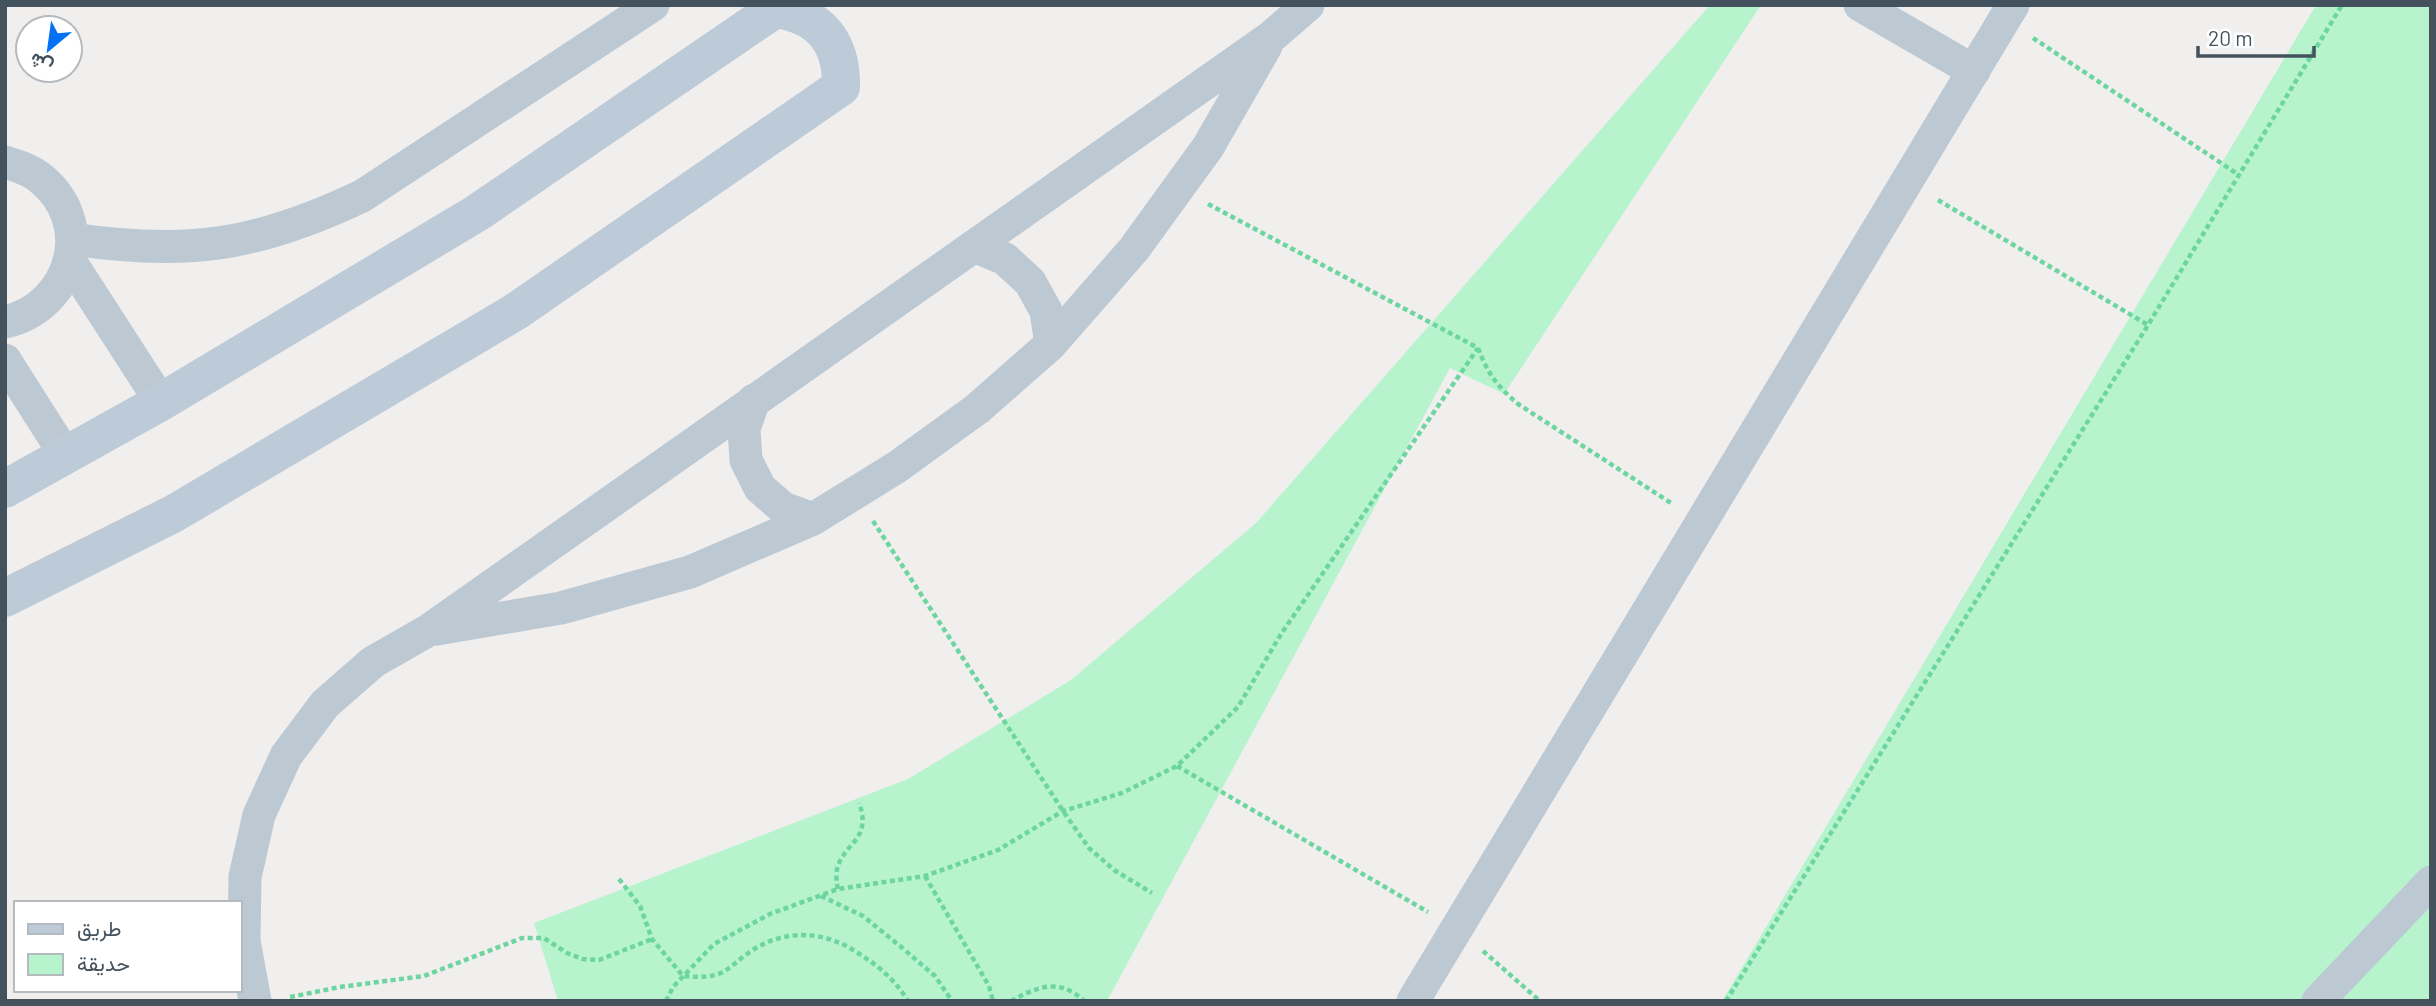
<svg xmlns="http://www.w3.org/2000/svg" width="2436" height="1006" viewBox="0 0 2436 1006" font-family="Barlow,Vazirmatn,sans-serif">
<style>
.green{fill:#b7f4ce}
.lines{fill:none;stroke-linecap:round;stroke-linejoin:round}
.path{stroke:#6cd5a0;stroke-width:4.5;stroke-dasharray:5 3.5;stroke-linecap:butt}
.street{stroke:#bdc9d2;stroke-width:33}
.secondary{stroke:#bdcad7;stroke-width:38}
</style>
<rect width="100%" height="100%" fill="#f1eeee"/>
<path class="green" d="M1710 5H1761L1504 394 1450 368 1107 1001H558L534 923 908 779 1071 680 1256 523Z
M2316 5H2431V1001H1722Z"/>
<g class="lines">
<path class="path" d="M2033 38 2239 175
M1938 200 2148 325
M1208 204 1478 348C1488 374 1497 386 1518 404L1671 503
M873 521 1063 811 1089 848 1114 870 1152 893
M1177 766 1428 912
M925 876 989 986 993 1001
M619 879 640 906 652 939 683 976C696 977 709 978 721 973 731 968 738 960 747 954 779 930 820 929 853 950 875 963 894 978 908 1001
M838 889C827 844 876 848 859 803
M821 896 863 916 900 946 935 976 952 1001
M1483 951 1540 1001
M290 997 340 987 424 976 522 938H544L567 953 583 959 599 960 652 939
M666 1001 673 987 714 944 770 914 838 889 925 876 998 850 1063 811 1122 793 1177 766 1238 707 1281 634 1478 348
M1011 1001C1037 987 1059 977 1084 1001
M1726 1001 2148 325 2342 5"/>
<path class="street" d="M1860 5 1974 71
M5 162C17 166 29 169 39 177 97 222 73 306 5 322
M72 239C187 256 257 246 362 196L653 5
M974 246 1005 259 1030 282 1046 311 1051 344
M70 261 161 402
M5 360 66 456
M754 400 744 429 746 460 760 488 783 508 813 519
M437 629 561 608 690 572 813 519 897 467 977 409 1051 344 1134 249 1208 147 1266 46
M255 1001 244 941 245 877 259 815 286 756 325 704 373 662 429 630 1271 37 1308 5
M1413 1001 2013 5
M2318 1001 2431 882"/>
<path class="secondary" d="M5 489 161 402 477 213 775 9C820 15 842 42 841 87L515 312 173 514 5 598"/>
</g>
<rect width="2436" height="1006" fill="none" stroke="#44525e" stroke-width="14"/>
<rect x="14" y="901" width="228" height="91" fill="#ffffff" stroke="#b4babf" stroke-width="2"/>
<rect x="28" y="924" width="35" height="10" fill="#bdcad7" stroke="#b4babf" stroke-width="2"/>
<text x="77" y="936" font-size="21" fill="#44525e">طريق</text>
<rect x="28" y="954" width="35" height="21" fill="#b7f4ce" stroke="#b4babf" stroke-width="2"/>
<text x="77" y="971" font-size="21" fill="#44525e">حديقة</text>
<g transform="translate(49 49) rotate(209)"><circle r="33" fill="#ffffff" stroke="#b4babf" stroke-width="2"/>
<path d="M0-5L12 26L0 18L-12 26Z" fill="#0671f3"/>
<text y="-10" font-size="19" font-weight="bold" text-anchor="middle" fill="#44525e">ش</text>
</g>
<path d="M2198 46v10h116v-10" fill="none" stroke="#44525e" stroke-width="3.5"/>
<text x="2208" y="46" font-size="21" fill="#44525e" stroke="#ffffff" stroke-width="5" paint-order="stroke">20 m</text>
</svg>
